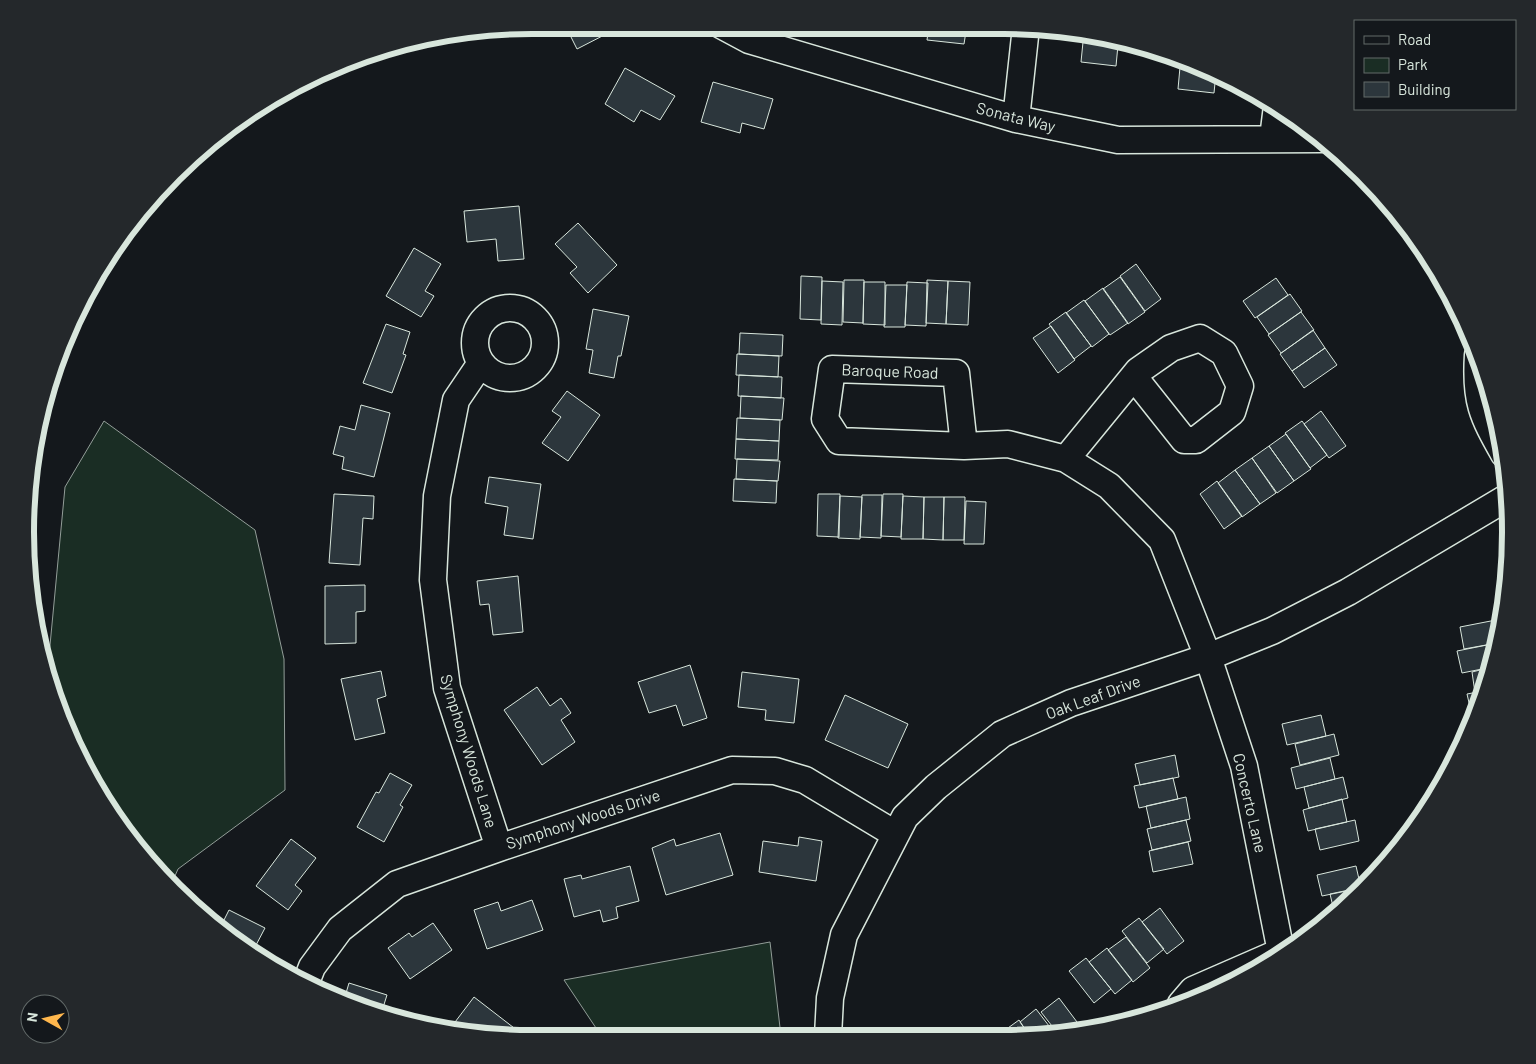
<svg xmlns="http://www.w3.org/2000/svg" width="1536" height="1064" viewBox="0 0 1536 1064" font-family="Barlow,sans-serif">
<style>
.green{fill:#1a2d24;stroke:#939e99}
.building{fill:#2c363c;stroke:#d8e6dc}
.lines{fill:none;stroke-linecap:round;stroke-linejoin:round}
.minor-casing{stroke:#d8e6dc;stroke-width:29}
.minor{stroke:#14181c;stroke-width:26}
.labels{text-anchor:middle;stroke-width:4;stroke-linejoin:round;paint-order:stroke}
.street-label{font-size:16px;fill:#d8e6dc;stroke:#14181c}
.rim{fill:none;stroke:#d8e6dc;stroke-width:6}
</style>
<rect width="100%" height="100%" fill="#14181c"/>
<path class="green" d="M104 421 255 530 284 659 285 790 178 869 171 885 151 866 77 756 47 677 65 487Z
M770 942 781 1036 602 1037 564 980Z"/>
<path class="building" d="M565 25H612L614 30 577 49Z
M929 25H967L964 44 927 40Z
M1080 33 1116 39 1115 45 1079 41Z
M1083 42 1118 45 1116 66 1081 62Z
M1176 57 1198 63 1210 69 1175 66Z
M1180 67 1210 69 1216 73 1214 93 1178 89Z
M625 68 675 96 660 120 641 110 634 122 605 104Z
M713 82 773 99 764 129 742 123 740 133 701 122Z
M519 206 524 259 498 261 496 239 467 242 464 211Z
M578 223 617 265 588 293 570 273 577 267 555 244Z
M414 248 441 264 425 291 434 296 421 317 386 296Z
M1136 264 1161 299 1145 311 1120 276Z
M801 276 822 277 821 320 800 319Z
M1120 277 1145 312 1128 324 1103 289Z
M1276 278 1288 295 1255 318 1243 301Z
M844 280H864L863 323 843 322Z
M927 280 948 281 946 324 926 323Z
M822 281 843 282 842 325 821 324Z
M948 281 970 282 968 325 946 324Z
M864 282H885V325L863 324Z
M907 282 928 283 926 326 905 325Z
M886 285H907L905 327H884Z
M1103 288 1128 323 1110 335 1085 301Z
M1290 294 1302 311 1269 334 1257 317Z
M1084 300 1109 334 1092 347 1066 313Z
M593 309 629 316 621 356H618L614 378 589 373 593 350 586 349Z
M1066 312 1091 346 1074 359 1049 324Z
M1301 312 1314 330 1281 353 1268 335Z
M386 324 410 332 403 354 406 355 392 393 363 383Z
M1051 326 1075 360 1058 373 1033 338Z
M1313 330 1325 348 1292 371 1280 354Z
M740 333 783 335 782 356 739 354Z
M1325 348 1337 365 1304 388 1292 371Z
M737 354 779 356 778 377 736 375Z
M739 375 782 377 781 398 738 396Z
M567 391 600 415 568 461 542 443 561 417 552 411Z
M741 396 784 398 782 420 740 418Z
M361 405 390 413 374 477 342 469 344 457 333 454 340 426 355 430Z
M1321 411 1346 446 1329 458 1304 424Z
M737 418 780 420 779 441 736 439Z
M1302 421 1327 455 1310 468 1285 433Z
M1286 434 1311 469 1294 481 1269 446Z
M736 439 779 441 778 460 735 459Z
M1269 446 1294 481 1277 493 1252 458Z
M1252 458 1276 493 1260 504 1235 470Z
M737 459 780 461 778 481 736 479Z
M1235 470 1260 504 1242 517 1218 483Z
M489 477 541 484 533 539 504 535 508 507 485 503Z
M734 479 777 481 776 503 733 501Z
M1217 481 1242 516 1224 529 1200 494Z
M334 494 374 496 373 519 363 518 360 565 329 563Z
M818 494H840L839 537 817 536Z
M883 494H903L901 537 881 536Z
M862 495H882L881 538 860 537Z
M840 496 862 497 860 539 838 538Z
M903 496 924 497 923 539H901Z
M924 497H944L943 540 923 539Z
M944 497H965L964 540H943Z
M966 501 986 502 984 544H964Z
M518 576 523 632 493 635 489 604 480 605 477 581Z
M365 585V611L356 612V643L325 644V586Z
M1501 619 1497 643 1464 649 1460 627Z
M1497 643 1492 667 1462 673 1457 651Z
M690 665 707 718 683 726 676 705 649 713 638 682Z
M1492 667 1483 691 1475 693 1472 672Z
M381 671 386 696 377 699 385 733 355 740 341 679Z
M742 672 799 679 794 723 765 720 766 710 738 707Z
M537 687 550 706 561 698 571 713 561 720 575 742 542 765 504 710Z
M1483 691 1474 715 1472 716 1467 694Z
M845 695 908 724 888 768 825 740Z
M1321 715 1326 736 1287 745 1282 724Z
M1334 734 1339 755 1300 765 1295 744Z
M1175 755 1179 777 1140 785 1135 764Z
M1330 758 1335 779 1296 789 1291 768Z
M390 773 412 785 400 805 403 807 384 842 357 827 376 792 379 793Z
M1343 777 1348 798 1309 808 1304 787Z
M1173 778 1178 799 1139 808 1134 786Z
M1186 797 1190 819 1151 828 1146 806Z
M1342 799 1347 822 1308 831 1303 810Z
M1186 820 1191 841 1152 850 1147 829Z
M1355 820 1359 841 1320 850 1315 829Z
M720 833 733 875 666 895 652 848 674 839 676 846Z
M799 837 822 841 816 881 759 872 763 841 798 846Z
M291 839 316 858 295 885 302 891 288 910 256 886Z
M1188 842 1193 864 1153 872 1149 851Z
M630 866 639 901 616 907 618 918 603 922 600 910 574 917 564 879 581 875 582 879Z
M1356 866 1361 888 1322 896 1317 875Z
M1363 887 1339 913 1335 915 1330 894Z
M532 900 543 930 487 949 474 910 498 902 501 911Z
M1160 908 1184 941 1167 954 1142 922Z
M229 910 265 928 255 947 250 944 247 949 219 930Z
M1139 918 1164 949 1147 963 1122 931Z
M433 923 452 950 410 979 388 948 409 933 412 937Z
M1126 937 1150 968 1133 982 1108 950Z
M1107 948 1132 980 1115 994 1089 962Z
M1086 958 1111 989 1094 1003 1069 971Z
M349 983 387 995 381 1014 344 1000Z
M474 997 518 1031 513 1038H499L449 1030Z
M1059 998 1083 1030 1080 1033 1059 1035 1041 1012Z
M1036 1009 1056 1035H1029L1020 1022Z
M1019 1020 1029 1035H1003L1001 1033Z"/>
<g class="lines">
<g class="minor-casing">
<path id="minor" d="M721 25 749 40 1016 119 1118 140 1322 139
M1016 119 1026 27
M1273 138 1277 106
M475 343a35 35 0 1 1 70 0a35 35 0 1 1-70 0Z
M1478 355C1475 401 1482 415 1504 454
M481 363 456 400 437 496 433 580 447 688 499 848
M964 446 956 373 832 369 825 419 839 441 964 446 1008 444 1066 459 1109 486 1162 540 1208 657 1244 766 1281 952
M1066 459 1138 371 1171 348 1200 338 1224 353 1240 386 1232 412 1196 440H1184L1134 377
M305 985 312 967 340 929 397 884 499 848 732 770 775 771 805 780 895 834
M1181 1004 1193 990 1280 952
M828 1036 830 998 844 935 905 817 936 787 1002 734 1071 703 1208 657 1272 631 1348 592 1508 497"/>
</g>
<use href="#minor" class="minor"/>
</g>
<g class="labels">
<g class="street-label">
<text transform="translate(1016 117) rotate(14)" y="6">Sonata Way</text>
<text transform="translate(890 371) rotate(2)" y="6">Baroque Road</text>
<text transform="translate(1093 697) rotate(-20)" y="6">Oak Leaf Drive</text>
<text transform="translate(469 751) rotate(73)" y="6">Symphony Woods Lane</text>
<text transform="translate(1250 803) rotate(77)" y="6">Concerto Lane</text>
<text transform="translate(583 819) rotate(-18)" y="6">Symphony Woods Drive</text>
</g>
</g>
<path d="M0 0H1536V1064H0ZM532 34H1004A498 498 0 0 1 1502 532V532A498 498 0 0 1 1004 1030H532A498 498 0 0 1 34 532V532A498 498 0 0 1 532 34Z" fill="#24282b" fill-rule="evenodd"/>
<path class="rim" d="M532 34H1004A498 498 0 0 1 1502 532V532A498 498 0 0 1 1004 1030H532A498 498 0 0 1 34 532V532A498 498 0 0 1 532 34Z"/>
<rect x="1354" y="20" width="162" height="90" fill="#14181c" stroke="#626a69"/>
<rect x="1364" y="36" width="25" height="8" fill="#14181c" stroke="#626a69"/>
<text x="1398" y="45" font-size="15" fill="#d8e6dc">Road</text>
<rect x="1364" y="58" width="25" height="15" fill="#1a2d24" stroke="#626a69"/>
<text x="1398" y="70" font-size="15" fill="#d8e6dc">Park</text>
<rect x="1364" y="82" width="25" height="15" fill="#2c363c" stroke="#626a69"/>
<text x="1398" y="95" font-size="15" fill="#d8e6dc">Building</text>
<g transform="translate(45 1019) rotate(278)"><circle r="24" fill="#14181c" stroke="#626a69"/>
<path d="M0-4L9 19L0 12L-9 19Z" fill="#ffb74d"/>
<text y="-8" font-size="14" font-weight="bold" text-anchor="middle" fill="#d8e6dc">N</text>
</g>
</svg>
